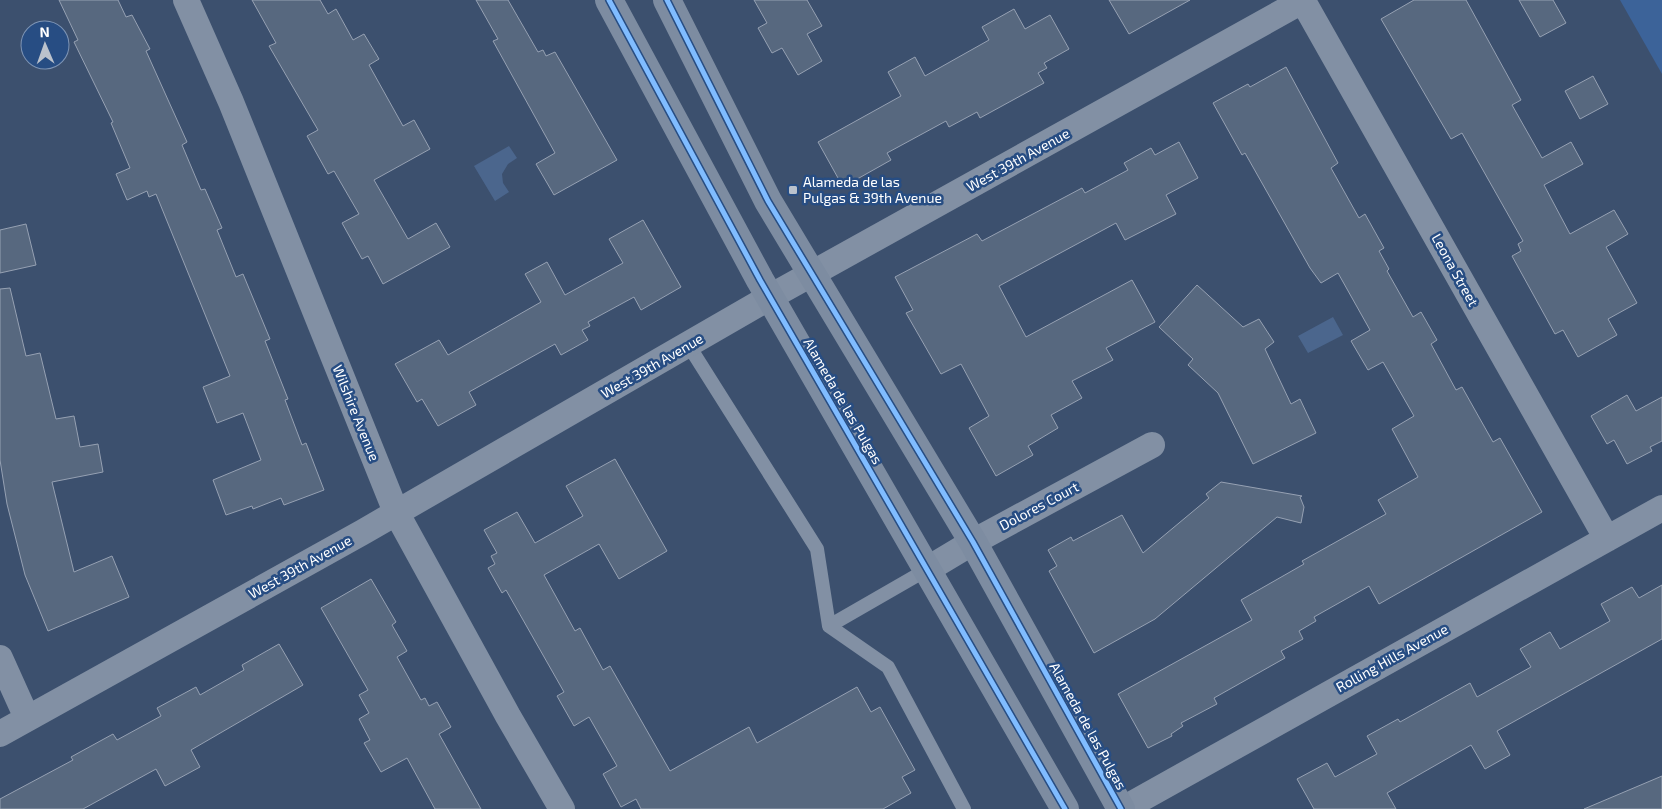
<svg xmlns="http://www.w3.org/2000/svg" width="1662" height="809" viewBox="0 0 1662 809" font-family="'Exo 2',sans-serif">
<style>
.green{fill:#3c6399}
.water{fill:#4b668d}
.building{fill:#57687f;stroke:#96a1b3}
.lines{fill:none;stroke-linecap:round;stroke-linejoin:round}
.lane{stroke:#8290a4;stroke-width:14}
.street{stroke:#8290a4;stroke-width:26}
.secondary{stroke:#7d8ca1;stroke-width:28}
.cycleway-casing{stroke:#274d83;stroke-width:8}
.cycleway{stroke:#80bcff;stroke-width:5}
.poi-dot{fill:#bbc2cc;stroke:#274d83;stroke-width:2}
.labels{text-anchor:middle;stroke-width:5;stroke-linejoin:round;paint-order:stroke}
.street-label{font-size:14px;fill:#fff;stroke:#274d83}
.poi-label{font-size:14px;fill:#fff;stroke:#274d83;text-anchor:start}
</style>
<rect width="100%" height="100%" fill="#3c506e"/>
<path class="green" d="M1620 0H1662V74Z"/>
<path class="water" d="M509 146 517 158 508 164 502 174 503 183 509 192 495 201 474 166Z
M1333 317 1343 335 1308 353 1298 336Z"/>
<path class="building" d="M59 0H118L126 17 132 15 150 49 146 51 187 142 182 145 201 190 205 189 222 228 217 230 236 277 243 274 270 339 265 341 288 399 285 400 302 445 306 443 324 490 284 505 281 498 253 509 252 506 226 515 213 480 261 460 243 413 217 423 203 387 230 376 156 194 149 197 147 191 127 200 116 174 130 168 111 123 113 122 74 42 78 40Z
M252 0H320L328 14 336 9 353 40 364 34 379 59 369 65 403 126 414 120 430 149 374 180 408 239 436 223 450 247 383 284 368 256 362 259 342 223 359 214 334 171 328 174 307 136 318 130 269 46 276 43Z
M476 0H508L538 52 543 50 546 56 555 52 617 160 554 195 536 164 555 153 493 41 498 39Z
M754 0H807L822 26 807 34 822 61 798 75 782 48 772 53 758 28 767 23Z
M1109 0H1190L1129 34Z
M1414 0H1466L1521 100 1512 105 1542 158 1571 142 1583 164 1544 185 1570 234 1614 210 1628 234 1606 247 1637 303 1608 319 1617 335 1578 357 1563 330 1555 334 1512 256 1521 251 1518 244 1523 241 1462 133 1451 139 1381 19Z
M1519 0H1553L1566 23 1540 37Z
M1014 9 1025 29 1050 15 1069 49 1044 63 1047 68 1038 73 1044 83 980 118 977 112 949 127 946 121 887 153 891 160 843 187 818 142 901 96 888 72 915 57 925 76 989 40 982 27Z
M1286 67 1338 163 1331 168 1359 218 1365 214 1384 248 1379 251 1389 269 1387 271 1413 317 1421 312 1437 340 1431 344 1456 390 1462 387 1493 442 1500 438 1542 512 1379 604 1369 586 1314 617 1316 621 1299 631 1303 639 1281 651 1285 658 1214 698 1217 704 1181 723 1183 726 1171 734 1172 736 1148 748 1118 694 1252 620 1241 600 1304 564 1302 561 1386 514 1378 500 1418 477 1392 429 1414 416 1383 362 1368 370 1351 341 1370 330 1338 273 1321 283 1310 268 1245 153 1242 155 1213 103 1248 84 1250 87Z
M1593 76 1608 104 1580 119 1565 91Z
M1179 142 1198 178 1166 195 1176 214 1125 240 1116 223 999 286 1026 337 1132 280 1155 322 1106 348 1113 360 1072 381 1082 398 1051 415 1058 428 1028 446 1033 455 996 476 969 428 989 416 961 364 941 374 906 313 913 310 895 277 977 234 982 241 1082 188 1085 193 1128 170 1124 163 1151 148 1155 155Z
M643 220 681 287 641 310 634 297 588 322 590 326 582 330 588 340 561 355 555 344 469 392 476 405 438 426 422 399 417 402 395 364 439 340 448 355 541 302 525 274 547 262 565 295 623 263 609 239Z
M26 224 36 265 0 273V230Z
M1197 285 1243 327 1259 319 1274 342 1265 349 1291 404 1300 399 1316 433 1253 464 1218 393 1188 365 1193 359 1159 327Z
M10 288 26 356 40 353 56 419 74 416 80 447 98 444 103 472 52 482 74 572 112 556 129 597 48 631 25 575 7 504 0 460V289Z
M1627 395 1636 411 1662 397V441L1650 447 1652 451 1627 464 1614 440 1607 444 1591 416Z
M615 459 667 551 619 579 599 544 544 575 575 631 580 628 603 670 610 666 670 771 749 727 757 743 857 687 871 712 880 707 915 770 902 777 911 793 883 809H641L636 799 621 807 603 774 617 766 589 717 574 726 557 696 564 692 506 590 502 593 488 568 495 564 491 556 497 553 484 530 517 512 535 543 583 516 566 486Z
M1221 482 1302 496 1300 497 1304 507 1301 523 1277 517 1155 619 1094 653 1049 571 1057 566 1048 550 1071 537 1073 541 1122 515 1143 553 1209 498 1206 494Z
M371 579 396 622 392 625 407 651 397 657 421 700 425 698 429 706 437 702 451 727 439 734 481 809H435L407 758 381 772 364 743 370 740 359 719 369 713 359 695 368 690 321 608Z
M1662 585V639L1497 731 1510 755 1485 769 1471 745 1387 793 1396 809H1314L1297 779 1327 763 1335 777 1377 754 1367 736 1398 719 1400 722 1470 683 1477 697 1531 667 1520 649 1550 632 1560 649 1610 621 1601 604 1632 587 1639 598Z
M279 644 303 685 191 750 200 767 165 786 156 769 83 809H0V799L73 760 71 757 113 734 117 740 161 716 157 708 196 687 200 695 244 670 242 665Z
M1662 776V809H1584Z"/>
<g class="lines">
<path class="lane" d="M689 346 817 549 829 626 928 569
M829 626 888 667 964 809"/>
<path class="street" d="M186 0 231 102 396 512 508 716 562 809
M1303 1 1607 539
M928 569 973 542 1152 445
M0 658 27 718
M0 734 363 532 770 297 1304 0
M1123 809 1662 508"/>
<path class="secondary" d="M609 0 760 280 1065 809
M667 0 768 201 973 542 1121 809"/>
<g class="cycleway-casing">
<path id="cycleway" d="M609 0 760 280 1065 809
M667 0 768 201 973 542 1121 809"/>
</g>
<use href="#cycleway" class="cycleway"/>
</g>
<rect class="poi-dot" x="788" y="185" width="10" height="10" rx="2.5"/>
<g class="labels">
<g class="street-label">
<text transform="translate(1018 160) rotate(-29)" y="5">West 39th Avenue</text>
<text transform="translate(1455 270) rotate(61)" y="5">Leona Street</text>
<text transform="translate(652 366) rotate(-30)" y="5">West 39th Avenue</text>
<text transform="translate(843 401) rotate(60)" y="5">Alameda de las Pulgas</text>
<text transform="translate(356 413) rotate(68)" y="5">Wilshire Avenue</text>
<text transform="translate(1039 506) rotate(-28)" y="5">Dolores Court</text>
<text transform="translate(300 567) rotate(-29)" y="5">West 39th Avenue</text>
<text transform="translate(1392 658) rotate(-29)" y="5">Rolling Hills Avenue</text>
<text transform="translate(1088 726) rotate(61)" y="5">Alameda de las Pulgas</text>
</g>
<g class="poi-label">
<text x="803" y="187">Alameda de las<tspan x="803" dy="16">Pulgas &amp; 39th Avenue</tspan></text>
</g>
</g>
<g transform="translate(45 45) rotate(358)"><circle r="24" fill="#274d83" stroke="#7d94b5"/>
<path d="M0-4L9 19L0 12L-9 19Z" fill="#bbc2cc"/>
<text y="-8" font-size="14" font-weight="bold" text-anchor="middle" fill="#ffffff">N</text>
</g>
</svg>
